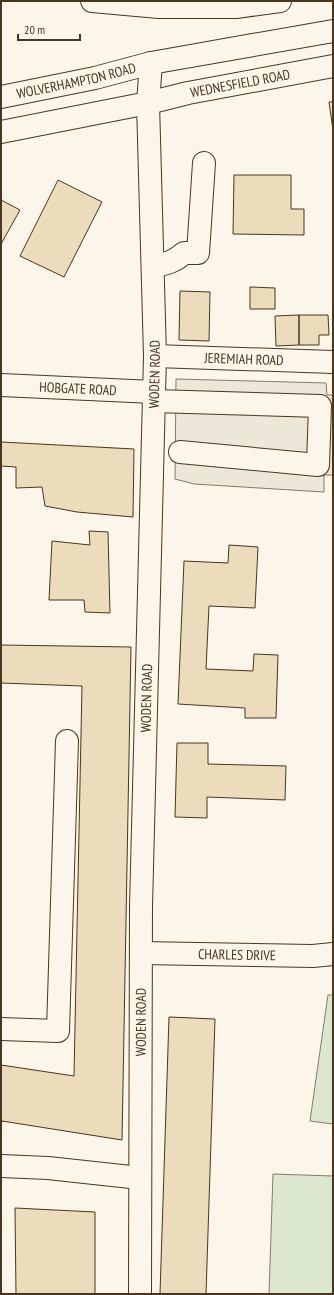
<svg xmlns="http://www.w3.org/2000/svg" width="334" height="1295" viewBox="0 0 334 1295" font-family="'PT Sans Narrow',sans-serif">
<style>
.green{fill:#dce7d0;stroke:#887966}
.parking{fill:#ede7d9;stroke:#887966}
.building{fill:#ecdcbc;stroke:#4a3520}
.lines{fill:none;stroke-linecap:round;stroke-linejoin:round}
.minor-casing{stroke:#4a3520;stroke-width:24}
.major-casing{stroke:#4a3520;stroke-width:24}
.minor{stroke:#fbf6e9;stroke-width:22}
.major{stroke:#fbf6e9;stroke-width:22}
.labels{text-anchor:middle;stroke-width:3;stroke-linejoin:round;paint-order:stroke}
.street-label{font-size:14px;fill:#4a3520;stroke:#fbf6e9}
</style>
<rect width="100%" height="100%" fill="#fbf6e9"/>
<path class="green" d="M328 995H333V1124L310 1121Z
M273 1174 333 1176V1294H269Z"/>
<path class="parking" d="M176 379 326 383 327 395H333V475H324V492L194 484 175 479Z"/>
<path class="building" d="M329 102H333V130Z
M234 175H291V209H304V235L233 234Z
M58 180 102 202 64 277 20 256Z
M1 200 20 210 1 244Z
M250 287 275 288V309H250Z
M180 291 210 292 209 341 179 340Z
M299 315V345L276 346 275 316Z
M299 315H328L329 335H319V345H299Z
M1 442 134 449 133 517 77 512 45 506 42 487 16 488V467L1 466Z
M89 531 108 532 110 613 85 612 84 600H49L52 541 90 545Z
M229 545 258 547 255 608 209 606 206 669 253 671 254 654 278 655 276 718H245V708L178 704 184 561 228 563Z
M1 645 131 647 122 1140 2 1121 1 1125V1065L74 1076 82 686 1 683Z
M177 743H208V764L286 766 285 800 207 797V818L175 817Z
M169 1017 215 1019 206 1294H160Z
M15 1208 95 1212V1294H16Z"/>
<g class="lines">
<g class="minor-casing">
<g id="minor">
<path d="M92 1 159 7H236L280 1"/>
<path d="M153 266C166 264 174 262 184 253H198L204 163"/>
<path id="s1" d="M155 356 333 362"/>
<path id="s2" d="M1 385 154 392"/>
<path d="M154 401 320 406 318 465 180 452"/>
<path id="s3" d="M141 953 313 956 333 954"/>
<path d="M1 1029 58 1031 67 741"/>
<path d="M1 1166 48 1168 140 1178"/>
<path id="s4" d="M140 1294 141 907 155 356 148 103"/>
</g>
</g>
<g class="major-casing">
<g id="major">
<path id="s5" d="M1 97 95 78 151 63 333 31"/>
<path d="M148 103 151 63"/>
<path id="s6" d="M1 132 148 103 188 93 333 66"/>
</g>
</g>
<use href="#minor" class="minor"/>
<use href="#major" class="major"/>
</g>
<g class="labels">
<g class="street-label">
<text dy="5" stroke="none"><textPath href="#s5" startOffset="77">WOLVERHAMPTON ROAD</textPath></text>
<text dy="5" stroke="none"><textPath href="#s6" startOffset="244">WEDNESFIELD ROAD</textPath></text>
<text dy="5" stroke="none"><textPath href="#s1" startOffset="89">JEREMIAH ROAD</textPath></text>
<text dy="5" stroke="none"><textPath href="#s4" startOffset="920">WODEN ROAD</textPath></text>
<text dy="5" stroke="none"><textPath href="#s2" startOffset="77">HOBGATE ROAD</textPath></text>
<text dy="5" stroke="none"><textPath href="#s4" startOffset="596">WODEN ROAD</textPath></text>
<text dy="5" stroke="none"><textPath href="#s3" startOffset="96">CHARLES DRIVE</textPath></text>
<text dy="5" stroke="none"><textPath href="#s4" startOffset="272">WODEN ROAD</textPath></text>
</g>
</g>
<rect width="334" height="1295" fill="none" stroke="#4a3520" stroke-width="4"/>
<path d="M18 34v6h62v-6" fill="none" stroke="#4a3520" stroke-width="2"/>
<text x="24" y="34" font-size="12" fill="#4a3520" stroke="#fbf6e9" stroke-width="3" paint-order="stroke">20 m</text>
</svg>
